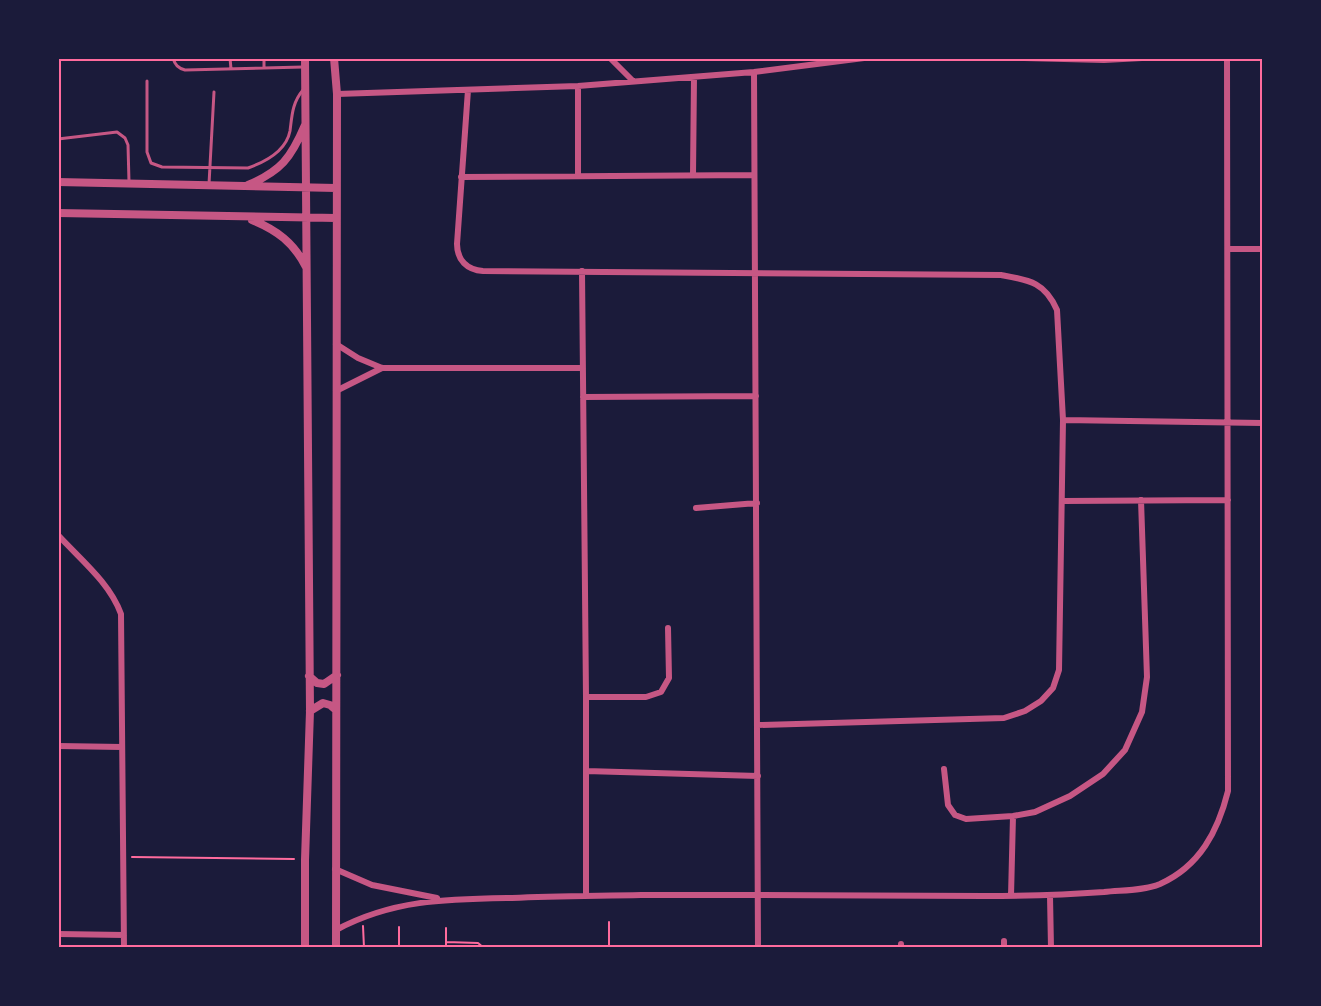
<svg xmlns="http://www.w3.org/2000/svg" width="1321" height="1006" viewBox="0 0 1321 1006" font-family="'DM Sans',sans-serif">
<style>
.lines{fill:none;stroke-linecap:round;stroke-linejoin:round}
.path{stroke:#ff6b9d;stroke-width:2}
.service{stroke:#c65784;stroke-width:3}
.minor{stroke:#c65784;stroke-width:6}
.tertiary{stroke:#c65784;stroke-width:8}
.neatline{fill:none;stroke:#ff6b9d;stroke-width:2}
</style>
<rect width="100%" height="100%" fill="#1b1b3a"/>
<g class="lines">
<path class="path" d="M132 857 294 859
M363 926 364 948
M399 927V948
M446 942 478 943 484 948
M446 948V928
M609 948V922"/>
<path class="service" d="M173 58C175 65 178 68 185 70L303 67
M230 58 231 69
M264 58V68
M147 81V152L151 163 162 167 248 168C265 162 286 151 290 131 292 116 292 103 303 90
M58 139 117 132 125 138 128 145 129 182
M209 184 214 92"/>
<path class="minor" d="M610 58 633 81
M1024 58 1104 60 1142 58
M754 72 758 948
M578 86V175
M468 90 457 244C457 260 467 270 483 271L1001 275C1029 280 1045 282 1057 310L1063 420 1059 670 1053 688 1041 701 1025 711 1004 718 758 725
M337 94 578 86 754 72 864 58
M693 175 694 77
M461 177 754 175
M1228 249H1262
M582 271 586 697V896
M336 344 358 358 382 368H583
M336 391 382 368
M583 397 756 396
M1063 420 1262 423
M1063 501 1228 500
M696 508 757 503
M58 535C80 559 110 583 121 614L124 948
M586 697H646L661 692 669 678 668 628
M58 746 122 747
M944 769 948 805 955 815 966 819 1013 816 1035 812 1070 796 1103 774 1125 750 1142 712 1147 677 1141 500
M586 771 758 776
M335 869 372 885 437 898
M1011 896 1013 816
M1050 896 1051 948
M336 930C393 899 449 899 512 898 555 896 598 896 641 895 755 895 870 895 984 896 1024 896 1064 895 1104 892 1122 890 1143 891 1160 884 1200 866 1218 831 1228 791L1227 58
M58 934 124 935
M901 948V944
M1004 948V941"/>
<path class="tertiary" d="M305 58 310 711 305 860V948
M334 58 337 94 336 948
M58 182 336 188
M248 185C281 171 291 158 305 125
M58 213 336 218
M252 220C277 230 294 243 306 267
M309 676 317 683 324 684 337 675
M310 711 323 703 330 705 336 710"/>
</g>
<rect width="1321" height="1006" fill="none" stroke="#1b1b3a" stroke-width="120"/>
<rect x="60" y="60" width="1201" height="886" class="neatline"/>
</svg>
